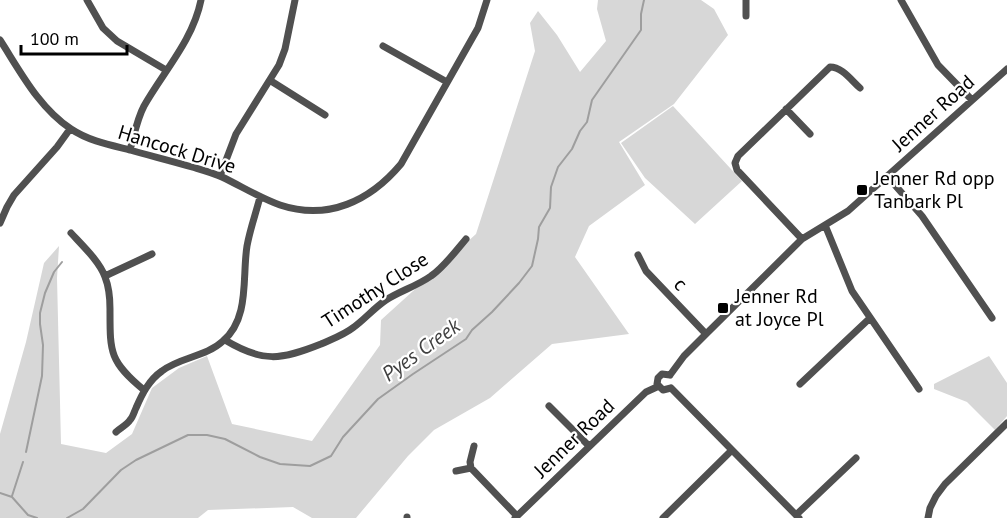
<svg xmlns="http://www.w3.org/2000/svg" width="1007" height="518" viewBox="0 0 1007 518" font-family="'PT Sans',sans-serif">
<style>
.green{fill:#d7d7d7}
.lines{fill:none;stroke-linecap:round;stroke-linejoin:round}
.stream{stroke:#9e9e9e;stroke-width:2}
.minor{stroke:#505050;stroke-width:7}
.poi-dot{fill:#000;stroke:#fff;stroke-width:2}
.labels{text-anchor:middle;stroke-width:4.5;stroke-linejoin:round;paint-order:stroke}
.street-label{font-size:20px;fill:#000;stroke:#fff}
.poi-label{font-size:20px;fill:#000;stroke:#fff;text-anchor:start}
.water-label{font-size:21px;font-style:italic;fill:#3f3f3f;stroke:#fff}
</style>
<rect width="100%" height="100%" fill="#fff"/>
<path class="green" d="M598 0H701L714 9 728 35 674 104 619 142 645 185 589 226 575 257 629 334 552 344 490 398 434 430 408 456 356 518H312L293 507 208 510 198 518H0V434L26 342 44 263 59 246 57 278 61 444 106 453 132 434 152 388 179 368 207 356 232 424 312 441 380 345 381 320 476 234 535 51 530 23 538 11 557 35 580 72 606 41 597 9Z
M673 106 742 181 695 224 645 178 621 143Z
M989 356 1007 383V416L995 430 967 402 934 389V384Z"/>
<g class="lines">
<path class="stream" d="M26 452 42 376 43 345 40 324V313L45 293 54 272 62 262
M0 493 12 497 28 515 37 518
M12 496 23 462
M67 518 83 509 121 470 136 460 188 435H207L225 439 260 457 280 464 310 466 331 456 343 437 378 399 413 374 466 339 472 330 492 312 519 283 532 266 538 239 539 227 550 208 551 187 558 167 572 149 580 131 587 122 592 100 641 30V14L644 0"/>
<path class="minor" d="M87 0 103 28 117 41 166 70
M746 0V16
M901 0 938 65 972 100
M0 40C20 71 39 108 71 129 89 141 110 145 130 150 151 156 172 161 192 167 202 170 213 173 222 177 241 186 260 198 280 205 328 221 370 201 401 164L478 28 487 0
M383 46 447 82
M271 81 325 115
M786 109 810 134
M130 150C134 136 137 119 144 106 164 71 193 40 201 0
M220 176 236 134 279 65 285 49 295 0
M887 176 922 216 992 318
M0 223 7 207 14 195 57 147 70 129
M825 225 852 291 919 389
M71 233C82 245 100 262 105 277 109 287 110 298 110 309 110 352 109 361 144 390
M802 239 737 170 735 163 738 156 830 67C842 67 851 80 860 88
M638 255 646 271 706 334
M105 276 152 254
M225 340C263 363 281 360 321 344 332 339 344 335 354 327 365 319 374 308 386 300 400 291 417 286 431 276 443 268 456 251 466 239
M670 375 684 356 706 334 802 239 848 211 1007 69
M670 375 662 374 658 378 657 384 663 390 671 388
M800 384 870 318
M671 388 799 518
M549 406 589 446
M116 432C120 428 127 425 130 420 133 417 134 412 136 408 142 394 149 380 162 371 180 357 206 357 223 341 250 318 242 277 247 246 250 229 256 213 260 197
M474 446 470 462 471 468 517 516
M456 471 471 468
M796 515 856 458
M407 518V517
M515 518 646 392 659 386
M663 518 732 450
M928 518 930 508 936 496 945 484 1007 423"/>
</g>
<g class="poi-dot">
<rect x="856" y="184" width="12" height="12" rx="3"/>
<rect x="717" y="302" width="12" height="12" rx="3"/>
</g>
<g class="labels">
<g class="street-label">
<text transform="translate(933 113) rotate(-42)" y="7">Jenner Road</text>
<text transform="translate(177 149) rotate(17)" y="7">Hancock Drive</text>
<text transform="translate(681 284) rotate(46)" y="7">c</text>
<text transform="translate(375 290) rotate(-33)" y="7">Timothy Close</text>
<text transform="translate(574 438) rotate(-44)" y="7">Jenner Road</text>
</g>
<g class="poi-label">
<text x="874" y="185">Jenner Rd opp<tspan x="874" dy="23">Tanbark Pl</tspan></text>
<text x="735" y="303">Jenner Rd<tspan x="735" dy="23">at Joyce Pl</tspan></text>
</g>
<g class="water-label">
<text transform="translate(421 350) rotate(-36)" y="7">Pyes Creek</text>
</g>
</g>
<path d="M21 45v9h106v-9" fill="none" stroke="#000000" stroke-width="3"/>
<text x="30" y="45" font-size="18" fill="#000000" stroke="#ffffff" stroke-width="4.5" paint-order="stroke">100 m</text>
</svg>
